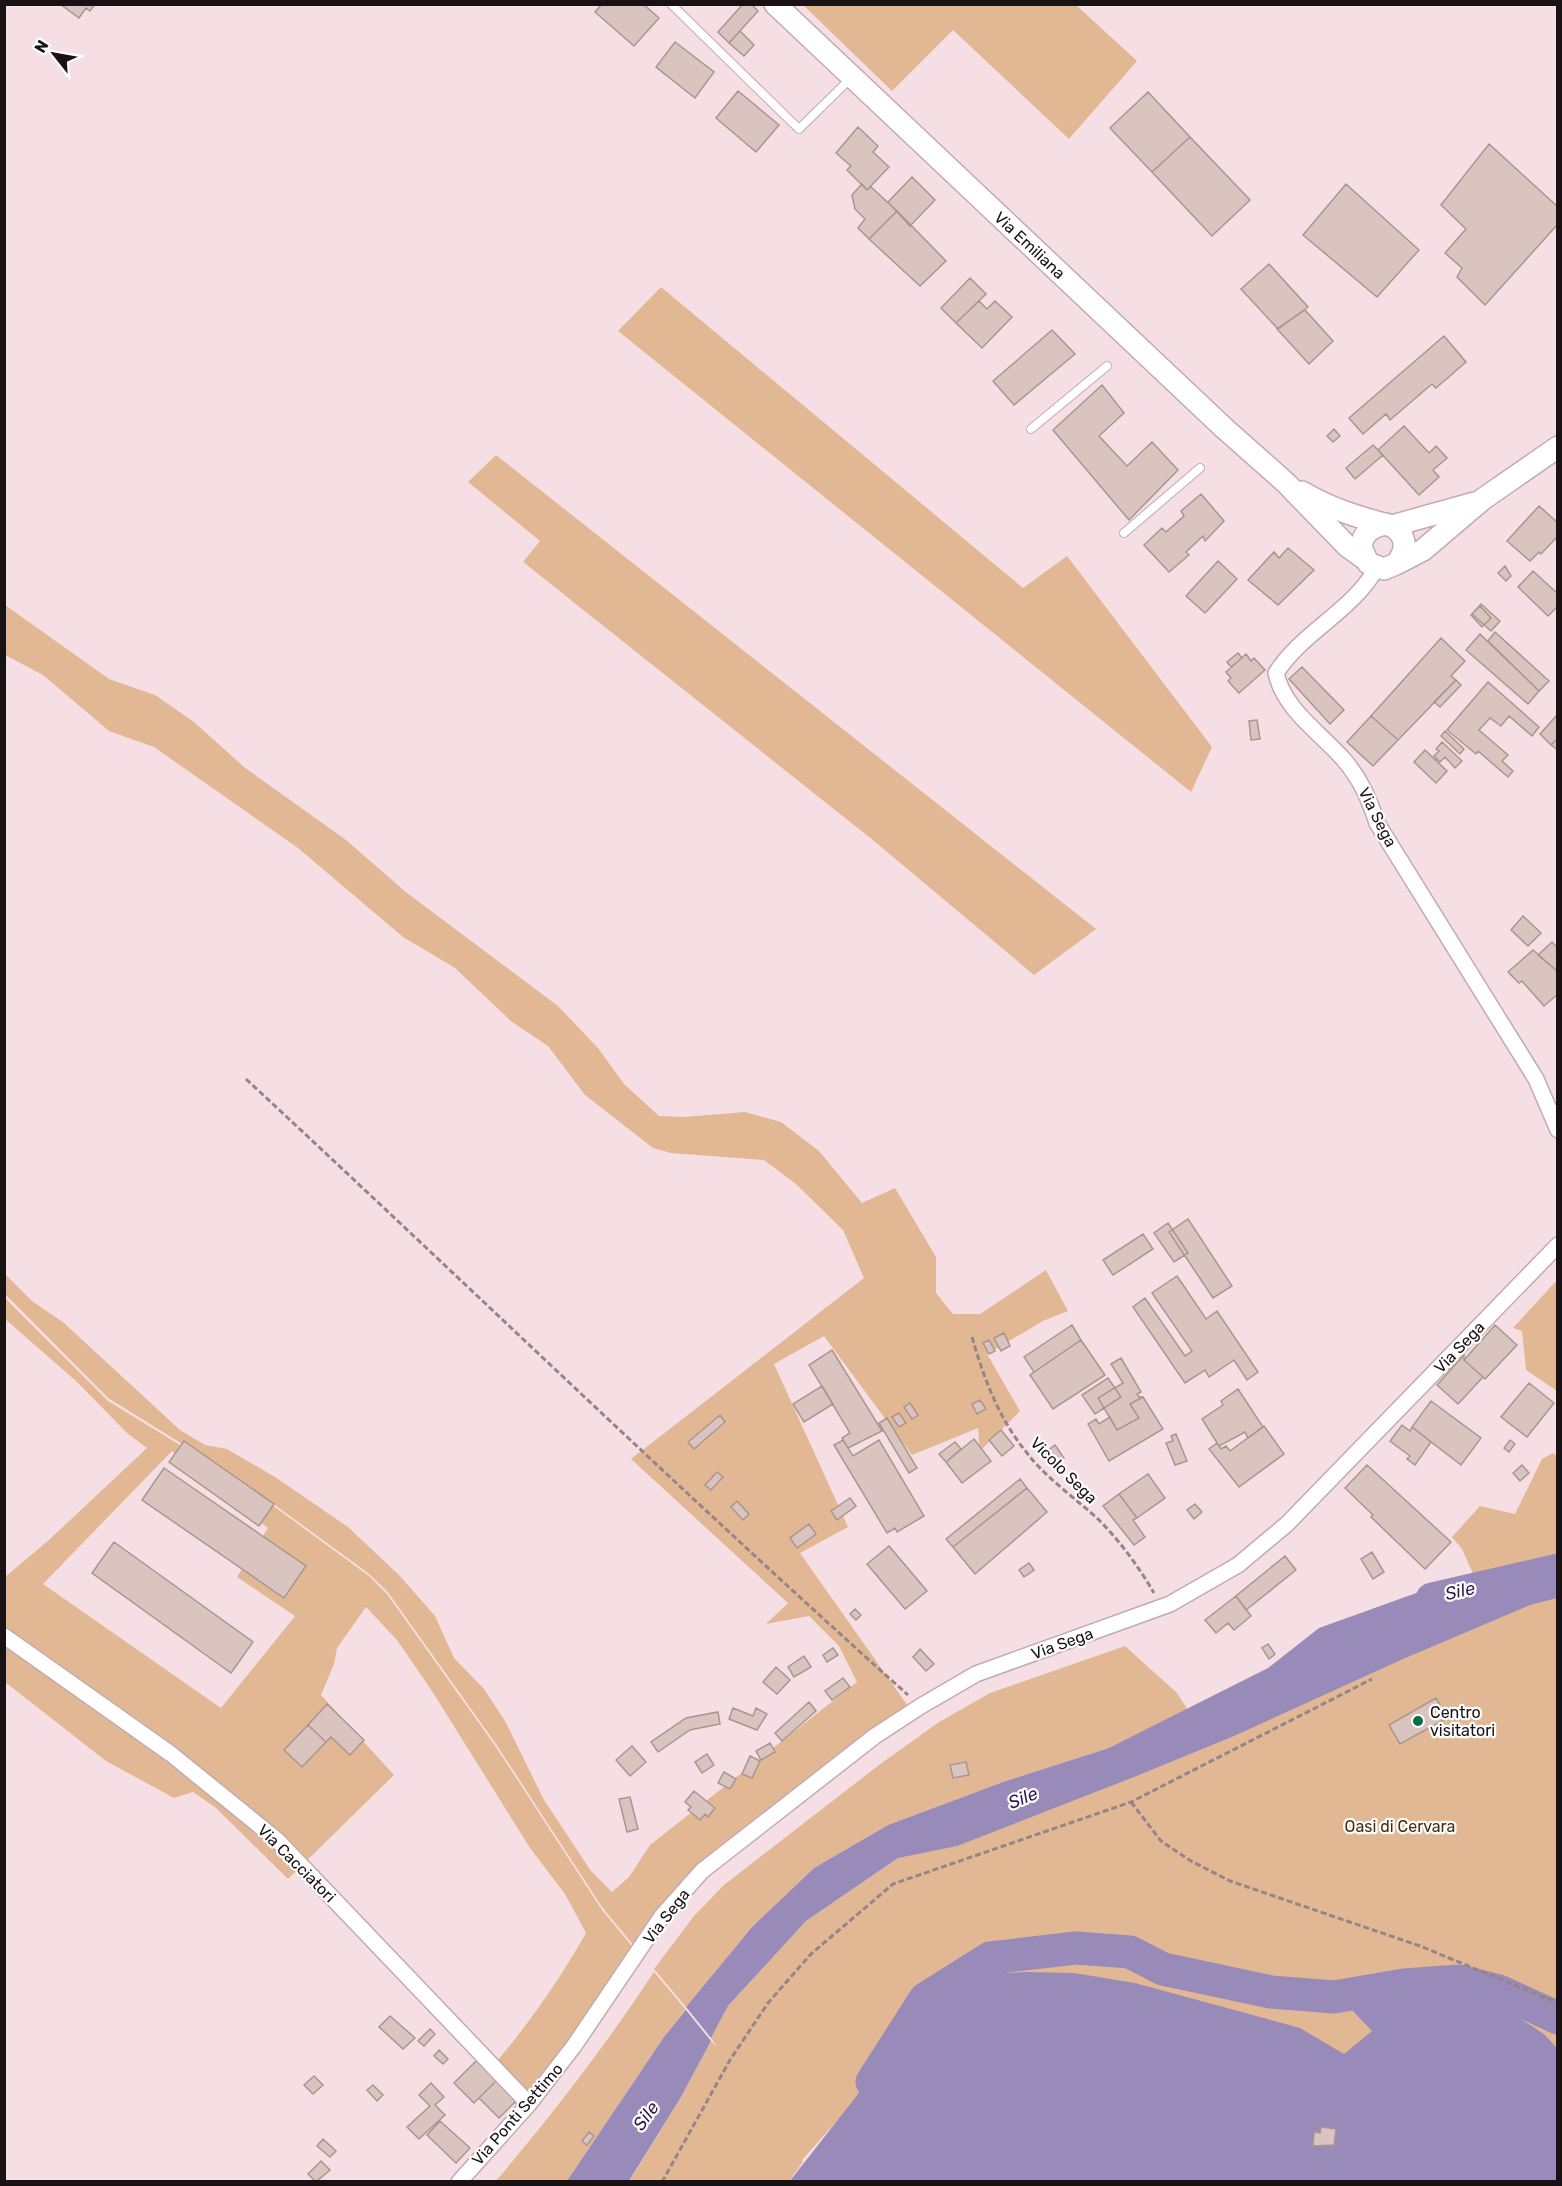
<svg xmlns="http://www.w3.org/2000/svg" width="1562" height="2186" viewBox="0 0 1562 2186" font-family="Rubik,sans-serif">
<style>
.green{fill:#e1b893;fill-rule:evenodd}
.water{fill:#988ab9}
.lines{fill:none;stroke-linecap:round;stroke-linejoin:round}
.river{stroke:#988ab9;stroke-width:33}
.building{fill:#dac4bf;stroke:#aa9590;stroke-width:1.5}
.lane-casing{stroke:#c1abb0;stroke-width:10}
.street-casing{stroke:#c1abb0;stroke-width:18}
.secondary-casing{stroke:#c1abb0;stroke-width:24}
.path{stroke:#958589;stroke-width:3;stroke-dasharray:6 3;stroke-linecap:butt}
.lane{stroke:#fff;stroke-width:8}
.street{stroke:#fff;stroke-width:15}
.secondary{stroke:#fff;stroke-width:21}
.poi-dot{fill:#096e44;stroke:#fff;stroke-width:2}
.labels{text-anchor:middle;stroke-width:4.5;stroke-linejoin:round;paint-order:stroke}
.street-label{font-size:16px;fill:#191214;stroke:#fff}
.poi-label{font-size:16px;fill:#191214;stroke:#fff;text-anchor:start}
.park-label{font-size:16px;fill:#472b0d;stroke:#fff}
.water-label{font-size:18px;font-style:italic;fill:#301953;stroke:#fff}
</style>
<rect width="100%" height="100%" fill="#f6dfe4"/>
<path class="green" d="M803 5H1076L1137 61 1069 139 953 30 892 91Z
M661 287 1023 588 1067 556 1212 747 1191 792 618 331Z
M496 455 1096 929 1034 975 874 841 523 562 540 541 468 482Z
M5 605 109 679 155 695 194 722 244 767 346 840 407 893 558 1006 598 1048 624 1084 659 1116 684 1117 745 1112 781 1122 819 1151 862 1203 895 1188 936 1257V1293L953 1314H980L1046 1270 1068 1311 1043 1321 987 1354 1020 1411 980 1451 978 1428 912 1455 824 1336 774 1364 848 1527 800 1553 910 1709 734 1840 635 1947 602 1907 496 1744 387 1591 368 1573 242 1481 108 1398 5 1294 4 1273 32 1301 64 1323 180 1430 205 1445 227 1449 275 1477 348 1527 400 1576 435 1616 454 1658 484 1689 505 1721 544 1800 591 1871 612 1892 629 1877 650 1845 857 1682 839 1646 809 1616 766 1624 788 1603 631 1459 864 1278 843 1230 797 1185 764 1160 671 1153 653 1148 585 1095 548 1046 512 1022 455 968 403 937 298 848 154 747 109 731 43 675 5 655Z
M1557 1280V1391L1526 1370 1522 1331 1513 1328Z
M4 1297 108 1401 242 1483 369 1576 387 1594 496 1747 602 1910 635 1950 522 2108 497 2095 481 2080C522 2033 556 1986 586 1933L565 1894 530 1848 432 1691 397 1640 366 1607 337 1648 334 1664 321 1695 394 1775 288 1879 216 1808 193 1792 174 1798 106 1761 5 1682V1577L50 1539 147 1448 128 1434 76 1381 5 1319ZM172 1451 268 1528 237 1577 295 1616 221 1708 43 1584Z
M1553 1453 1557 1456V1567L1489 1589 1479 1587 1462 1549 1452 1537 1480 1506 1515 1514 1542 1459Z
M1557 1591V2111L1332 2067 962 1990 911 2022 880 2073 802 2160 803 2162 789 2181 629 2182 681 2097 711 2041 717 2047 711 2038 728 2006 806 1921 898 1858 933 1850 1266 1709Z
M1125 1646 1177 1693 1188 1710 1109 1748 1003 1782 888 1825 814 1868 752 1927 686 2007 654 1969 694 1916 724 1885 879 1765 939 1722 990 1693Z
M654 1972 686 2010 664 2037 567 2181 495 2182C553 2114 605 2046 654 1972Z"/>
<path class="water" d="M1557 1567V1598L1530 1605 1403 1659 1234 1736 1134 1777 957 1846 898 1858 806 1921 728 2006 711 2038 686 2007 752 1927 814 1868 888 1825 1003 1782 1109 1748 1268 1668 1319 1628 1433 1587 1489 1589Z
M1025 1972 1074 1973 1135 1983 1300 2028 1344 2054 1372 2031 1352 2010 1399 2000 1473 1991 1496 2003 1544 2034 1557 2048V2181L789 2182 899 2042 945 1993 984 1974Z
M686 2010 711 2041 681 2097 629 2181H567L664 2037Z"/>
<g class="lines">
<path class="river" d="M1432 1599 1558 1570
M872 2082 925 1999 990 1958 1076 1948 1130 1952 1163 1969 1271 1992 1334 1997 1404 1985 1459 1981 1499 1991 1558 2018"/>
</g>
<path class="building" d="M60 4H95L90 11 86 8 79 18Z
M602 4H643L659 18 634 46 595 12Z
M743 4H751L758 11 729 43 718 32Z
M740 31 754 45 744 56 729 43Z
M675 42 714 72 695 98 656 67Z
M738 91 779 125 756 152 716 118Z
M1148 92 1190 137 1152 172 1110 128Z
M858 127 878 146 873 152 889 167 867 190 847 170 851 166 836 153Z
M1190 137 1250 200 1212 236 1152 172Z
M1489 144 1558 207V224L1485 305 1457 277 1462 268 1445 253 1466 229 1441 205Z
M912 177 935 200 910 226 888 202Z
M862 184 867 190 871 187 897 211 869 239 858 228 865 219 855 209 852 195Z
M1346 184 1419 250 1377 297 1303 235Z
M897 211 946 261 920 286 869 239Z
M1269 264 1308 307 1278 329 1241 289Z
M970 278 986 294 956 323 941 308Z
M979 301 987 309 995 301 1012 317 982 348 956 323Z
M1305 310 1333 341 1309 364 1277 329Z
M1052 330 1075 354 1014 405 993 381Z
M1444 336 1466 362 1436 388 1432 384 1390 420 1386 414 1363 434 1349 418Z
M1102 385 1124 413 1099 436 1127 466 1152 442 1178 470 1129 520 1053 430Z
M1404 426 1429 453 1436 446 1447 458 1433 470 1439 477 1419 495 1378 450Z
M1334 429 1340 436 1333 442 1327 436Z
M1373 445 1383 455 1355 479 1346 468Z
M1201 494 1224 521 1205 541 1203 536 1186 552 1189 555 1169 572 1144 545 1162 528 1166 532 1184 516 1181 511Z
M1539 506 1558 523V536L1541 554 1539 552 1530 561 1507 541Z
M1288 548 1314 570 1278 605 1248 580 1274 552 1279 558Z
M1218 561 1237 579 1205 613 1186 596Z
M1505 566 1511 576 1506 581 1498 573Z
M1533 571 1558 594V606L1548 616 1518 587Z
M1481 604 1500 621 1491 631 1472 614Z
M1480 606 1491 618 1482 627 1471 615Z
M1495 632 1549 681 1539 691 1488 641Z
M1480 634 1539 691 1528 704 1466 650Z
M1441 638 1465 661 1451 676 1456 680 1398 740 1371 716Z
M1238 653 1242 658 1231 667 1227 662Z
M1246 654 1251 661 1254 658 1265 670 1239 693 1228 681 1231 678 1226 672Z
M1302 667 1344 710 1330 724 1289 679Z
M1456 680 1461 685 1440 707 1434 702Z
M1488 682 1539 727 1532 736 1509 716 1501 726 1490 718 1479 730 1508 755 1502 761 1513 771 1508 777 1478 751 1476 754 1447 730Z
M1558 714V738L1551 745 1540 734Z
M1371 716 1398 740 1373 766 1347 742Z
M1257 720 1260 739 1251 740 1249 721Z
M1445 731 1464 749 1460 754 1441 736Z
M1558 738V750L1551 745Z
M1442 742 1462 761 1455 768 1445 757 1440 762 1434 756 1439 751 1436 749Z
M1425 750 1447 771 1436 783 1414 762Z
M1523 916 1541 933 1528 946 1511 930Z
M1552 942 1558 948V972L1538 955Z
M1533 950 1558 972V994L1544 1006 1522 981 1519 983 1508 972Z
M1188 1219 1232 1286 1213 1298 1169 1232Z
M1168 1223 1188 1253 1174 1262 1154 1233Z
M1143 1234 1153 1249 1113 1275 1103 1260Z
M1177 1276 1206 1319 1217 1311 1258 1372 1247 1380 1234 1360 1209 1377 1205 1370 1185 1383 1133 1307 1145 1298 1185 1356 1192 1351 1152 1293Z
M1072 1325 1081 1340 1034 1372 1024 1357Z
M1495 1325 1517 1345 1485 1379 1464 1360Z
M1004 1333 1010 1346 1001 1351 994 1338Z
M989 1340 995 1351 989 1354 983 1343Z
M1081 1340 1105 1375 1053 1409 1030 1375Z
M832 1350 882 1431 848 1448 842 1438 850 1433 809 1365Z
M1464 1355V1360L1483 1377 1458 1404 1437 1385Z
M1121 1358 1141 1392 1137 1394 1139 1397H1143L1130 1404 1139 1418 1117 1430 1098 1398 1123 1383 1111 1364Z
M1108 1378 1121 1397 1095 1414 1082 1395Z
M1529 1383 1554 1403 1527 1437 1501 1417Z
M822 1386 833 1404 804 1422 793 1404Z
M1238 1389 1263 1427 1248 1438 1245 1432 1219 1446 1202 1419 1223 1405 1221 1401Z
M1143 1397 1163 1429 1109 1461 1088 1424 1096 1419 1099 1424 1110 1417 1117 1430 1139 1418 1130 1404Z
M980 1400 986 1409 977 1414 972 1404Z
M1431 1401 1481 1438 1461 1465 1412 1427Z
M910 1403 918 1415 912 1419 904 1407Z
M899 1413 906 1423 899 1427 892 1417Z
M720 1415 725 1422 694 1449 688 1442Z
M887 1418 917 1468 909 1473 879 1423Z
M1402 1425 1410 1431 1412 1427 1431 1442 1415 1465 1407 1459 1410 1456 1390 1441Z
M1264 1426 1284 1454 1239 1487 1209 1449 1217 1443 1221 1449 1226 1446 1230 1451Z
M1001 1430 1014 1446 1002 1456 989 1440Z
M1176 1434 1187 1461 1175 1465 1166 1443 1173 1441 1171 1436Z
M974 1439 991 1461 962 1483 946 1462Z
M843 1440 853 1456 879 1440 924 1516 897 1532 895 1528 887 1533 834 1445Z
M1510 1440 1515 1444 1509 1452 1504 1448Z
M184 1441 274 1504 259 1526 169 1462Z
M955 1442 961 1449 946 1462 939 1454Z
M1055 1445 1064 1458 1055 1465 1046 1452Z
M1367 1465 1451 1542 1425 1569 1371 1517 1373 1515 1345 1488Z
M1522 1465 1529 1473 1520 1481 1513 1473Z
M164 1468 306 1566 284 1598 142 1500Z
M717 1472 723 1477 711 1490 705 1485Z
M1148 1474 1165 1498 1137 1518 1119 1494Z
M1020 1479 1027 1488 953 1547 946 1539Z
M1027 1488 1047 1512 975 1574 953 1547Z
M1119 1494 1137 1518 1133 1520 1145 1537 1134 1545 1103 1506Z
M850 1498 856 1506 837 1520 831 1511Z
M737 1501 749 1514 743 1520 731 1507Z
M1195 1504 1202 1512 1194 1519 1187 1510Z
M809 1524 816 1534 797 1548 790 1538Z
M114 1542 253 1642 231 1673 92 1573Z
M889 1546 927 1591 905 1609 867 1564Z
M1372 1552 1384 1572 1373 1579 1361 1559Z
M1285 1556 1296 1570 1246 1610 1236 1596Z
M1029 1563 1034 1570 1024 1577 1019 1570Z
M1236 1596 1251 1616 1234 1630 1228 1623 1216 1633 1205 1620Z
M855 1609 861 1615 856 1620 850 1614Z
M1268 1644 1275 1654 1269 1659 1262 1648Z
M833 1648 838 1655 827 1662 823 1655Z
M920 1649 934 1664 926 1671 913 1657Z
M804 1656 811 1667 794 1677 788 1667Z
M776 1667 790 1680 777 1694 763 1682Z
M843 1678 850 1687 832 1700 825 1691Z
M1436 1698 1447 1718 1400 1744 1389 1725Z
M809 1702 816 1711 782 1741 775 1733Z
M327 1704 364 1740 350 1755 331 1737 326 1742 308 1725Z
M733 1708 753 1716 756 1708 767 1714 757 1730 729 1719Z
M718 1712 720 1724 690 1730 658 1752 651 1742 686 1718Z
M308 1725 326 1742 302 1767 284 1750Z
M770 1743 775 1752 761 1760 756 1751Z
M632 1746 646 1762 630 1776 616 1760Z
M707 1754 714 1765 702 1773 695 1762Z
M750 1756 760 1761 752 1778 742 1774Z
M966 1762 969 1775 953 1778 950 1765Z
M724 1772 736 1779 730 1789 718 1783Z
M694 1791 715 1808 708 1817 705 1814 700 1820 688 1810 691 1807 685 1802Z
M630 1797 638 1829 627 1832 619 1799Z
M390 2016 415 2038 403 2049 379 2027Z
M430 2029 435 2034 424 2046 418 2041Z
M439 2050 448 2059 443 2064 434 2056Z
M478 2059 498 2079 474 2103 454 2083Z
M314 2076 323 2085 313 2094 304 2085Z
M498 2079 518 2099 499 2118 479 2098Z
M431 2083 444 2097 435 2105 445 2115 419 2139 407 2127 430 2106 419 2095Z
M373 2085 383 2095 377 2101 367 2090Z
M440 2121 470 2148 456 2163 427 2135Z
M1321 2127 1336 2129 1334 2145 1313 2146 1314 2132 1320 2133Z
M589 2132 594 2136 587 2145 582 2141Z
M323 2139 336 2151 330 2157 317 2146Z
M321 2161 330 2170 316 2182 308 2174Z"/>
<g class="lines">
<g class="lane-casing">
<path id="lane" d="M671 4 799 129 850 79
M1031 429 1107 366
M1124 533 1200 468"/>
</g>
<g class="street-casing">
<path id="street" d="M1377 567C1354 610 1302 632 1276 673 1284 710 1321 733 1345 761 1361 780 1369 799 1377 823L1536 1079 1558 1130
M4 1636 171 1754 277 1840 529 2104
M459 2182 529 2104 574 2046 662 1916 702 1871 875 1736 921 1706 976 1674 1170 1604 1238 1565 1287 1524 1558 1245"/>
</g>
<g class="secondary-casing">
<path id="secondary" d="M775 4 1224 428 1286 483 1347 546 1365 559
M1302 492C1331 509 1360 518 1392 526 1408 536 1407 551 1396 564L1384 569 1368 563 1361 547C1363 533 1372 526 1386 524
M1392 526 1474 503
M1396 564 1423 550 1483 499 1558 447"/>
</g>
<path class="path" d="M246 1079C467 1284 683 1494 908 1695
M972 1337C984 1379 999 1419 1027 1453 1046 1478 1075 1498 1098 1519 1119 1540 1139 1567 1154 1593
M1131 1802 1161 1841 1191 1861 1230 1881 1420 1946 1558 2003
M662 2182 730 2060 768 2003 811 1954 893 1884 1131 1802 1372 1679"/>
<use href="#lane" class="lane"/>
<use href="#street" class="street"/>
<use href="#secondary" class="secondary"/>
</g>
<circle class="poi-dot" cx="1418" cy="1721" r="6"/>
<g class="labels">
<g class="street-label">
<text transform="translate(1030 245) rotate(43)" y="6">Via Emiliana</text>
<text transform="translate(1378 817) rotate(63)" y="6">Via Sega</text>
<text transform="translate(1459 1347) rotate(-46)" y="6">Via Sega</text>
<text transform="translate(1064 1470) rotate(45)" y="6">Vicolo Sega</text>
<text transform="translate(1062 1643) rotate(-20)" y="6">Via Sega</text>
<text transform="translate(297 1863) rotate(45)" y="6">Via Cacciatori</text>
<text transform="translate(666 1916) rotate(-52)" y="6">Via Sega</text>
<text transform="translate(517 2114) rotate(-49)" y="6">Via Ponti Settimo</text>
</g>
<g class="poi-label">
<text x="1430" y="1718">Centro<tspan x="1430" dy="18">visitatori</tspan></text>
</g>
<g class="park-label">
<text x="1400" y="1832">Oasi di Cervara</text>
</g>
<g class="water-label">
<text transform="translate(1460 1591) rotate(-13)" y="6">Sile</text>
<text transform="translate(1023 1798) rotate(-22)" y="6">Sile</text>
<text transform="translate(646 2116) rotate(-54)" y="6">Sile</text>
</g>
</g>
<rect width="1562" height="2186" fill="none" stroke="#191214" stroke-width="12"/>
<g transform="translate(54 54) rotate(301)" stroke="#ffffff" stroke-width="4.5" paint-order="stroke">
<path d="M0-4.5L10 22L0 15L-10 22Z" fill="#191214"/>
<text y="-9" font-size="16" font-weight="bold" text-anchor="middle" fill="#191214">N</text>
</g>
</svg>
